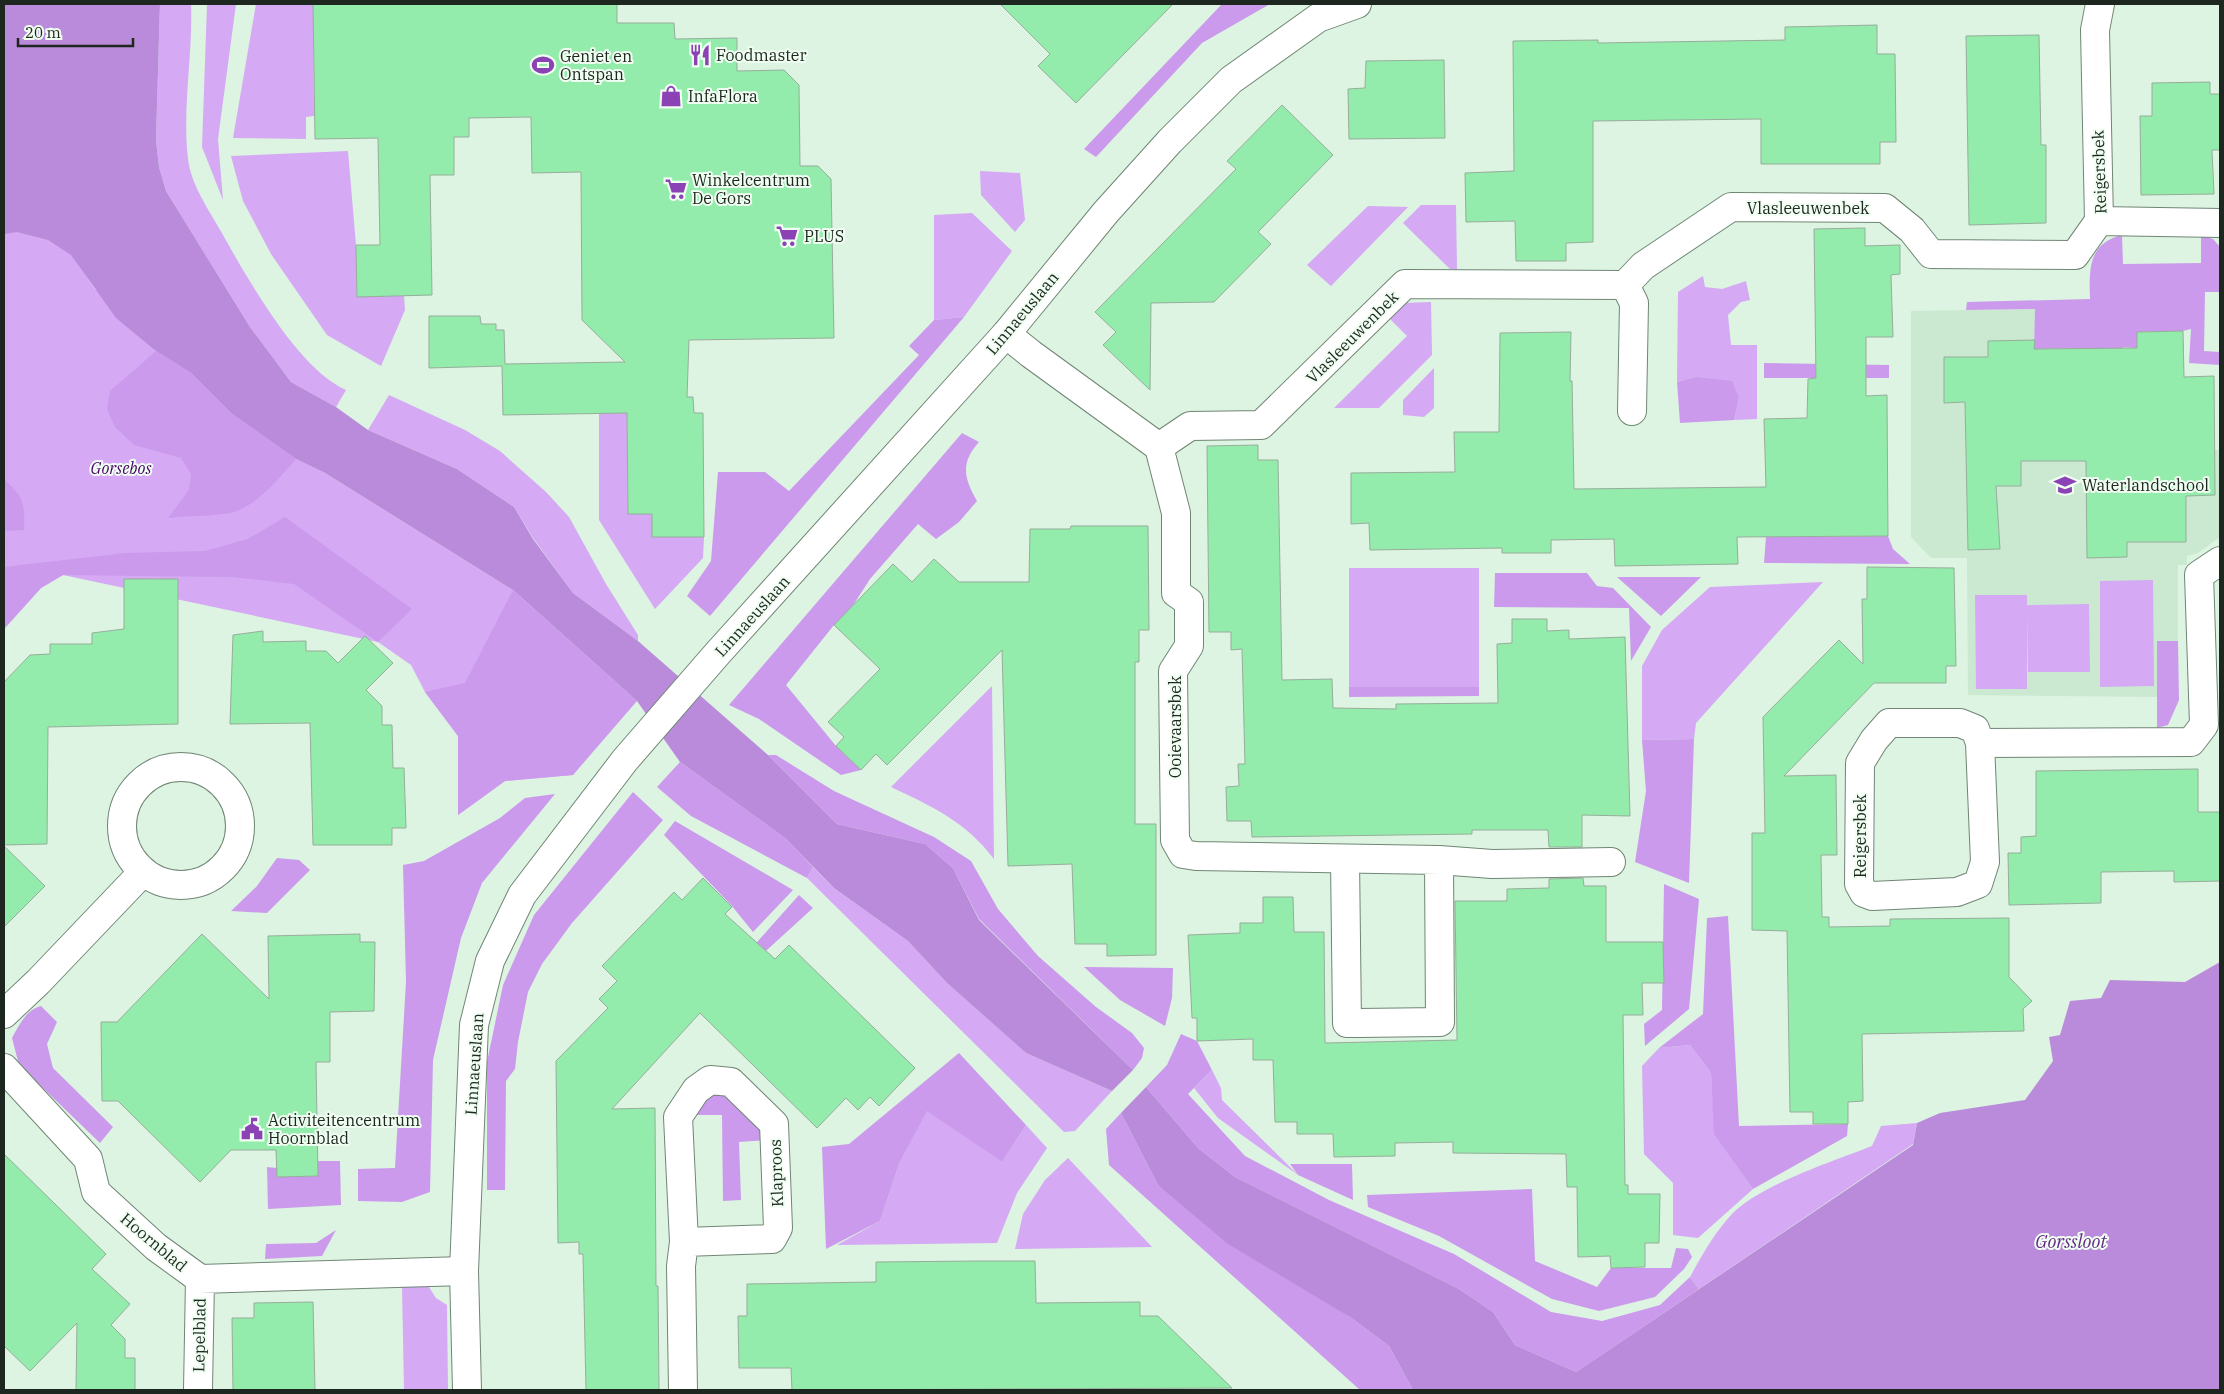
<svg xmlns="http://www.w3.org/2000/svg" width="2224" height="1394" viewBox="0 0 2224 1394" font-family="'IBM Plex Serif',serif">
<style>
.built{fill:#cae9d0}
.green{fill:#d5a9f4}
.forest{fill:#cb9aec}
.water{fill:#bb8bdb}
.building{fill:#93ecab;stroke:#97ad9b}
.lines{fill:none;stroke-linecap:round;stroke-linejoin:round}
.minor-casing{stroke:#708675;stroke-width:30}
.tertiary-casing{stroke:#708675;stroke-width:30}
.minor{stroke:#fff;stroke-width:28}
.tertiary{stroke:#fff;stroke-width:28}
.labels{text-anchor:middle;stroke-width:4;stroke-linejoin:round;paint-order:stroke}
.poi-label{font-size:16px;fill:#1d261f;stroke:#f0fef2;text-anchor:start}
.street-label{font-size:16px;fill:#1d261f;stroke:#f0fef2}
.park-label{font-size:16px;font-style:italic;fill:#490268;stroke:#f0fef2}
.water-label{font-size:18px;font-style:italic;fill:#642886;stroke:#f0fef2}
</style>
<rect width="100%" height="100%" fill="#dcf4e1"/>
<path class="built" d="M2035 309 2034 348H2079V355L2122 347 2137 332 2183 331 2184 377 2214 376V422H2206L2207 450H2220V537L2198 553 2187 556V565H2178V641L2157 642V697L1968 695 1967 558H1931L1911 537V311Z"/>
<path class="green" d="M160 4H191C193 55 182 108 188 159 191 184 207 207 219 228 245 274 297 369 346 390L336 407 291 382 250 327 166 191 159 167 156 140Z
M207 4H236L218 139 223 200 202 147Z
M256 4H313L314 116 306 117V139L233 138Z
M348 151 356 245 357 296H404L405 310 381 366 327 335 271 254 243 201 231 156Z
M980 171 1020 173 1025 220 1015 232 981 195Z
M4 184 72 255 94 288 156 351 191 373 231 413 296 459 325 473 513 590 584 761 573 775 505 781 458 815V736L425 692 411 665 378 642 63 575 41 588 4 629Z
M1421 205H1456L1457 269H1450L1403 223Z
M1368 206 1408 207 1331 286 1307 265Z
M972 213 1012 251 964 317 934 320V215Z
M1703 276 1705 287 1722 289 1746 281 1750 300 1741 302 1728 315 1731 345H1757V419L1734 420 1739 398 1695 377 1677 382 1678 292Z
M1431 302 1432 355 1379 408H1334L1407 336 1388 317 1402 303Z
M1434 368V408L1424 417 1403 415V400Z
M599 380H627L628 513 652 514 653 537H704L703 558 655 609 599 520Z
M389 395 465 430 500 451 546 492 569 517 606 584 638 635V641L573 593 533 538 514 507 457 469 368 430Z
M1349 568H1479V687H1349Z
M2153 580 2154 686 2100 687V581Z
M1823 582 1696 723 1694 739 1642 740V666L1662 630 1710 587Z
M1975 595H2027V605L2089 604 2090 672H2028L2027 615V689H1976Z
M992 686 994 859C965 821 933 807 891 787Z
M813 867 834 888 908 941 947 983 1026 1053 1112 1091 1075 1131 1064 1132 807 878Z
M1690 1045 1711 1073 1715 1134 1753 1189 1698 1238 1673 1235V1183L1644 1154 1642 1066 1659 1048Z
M1212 1070 1221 1088 1222 1100 1298 1175 1218 1118 1194 1088Z
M927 1110 1002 1162 1026 1125 1047 1148 1017 1193 997 1243 837 1245 880 1221 899 1164Z
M1917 1123 1913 1144 1699 1289 1690 1277C1702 1255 1715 1232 1732 1214 1760 1185 1834 1161 1872 1146L1881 1126Z
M1068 1158 1152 1247 1015 1249 1023 1214 1045 1180Z
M427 1284 436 1298 447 1305 448 1390H404L402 1286Z"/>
<path class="forest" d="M1222 4H1270L1202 43 1096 157 1084 149Z
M2122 235 2123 264 2201 263V235L2213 239 2220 247V292H2205L2204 351 2220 352V365L2189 363 2191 329 2183 331 2137 332V348L2123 347 2122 355H2079V348L2034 349 2035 309 1966 310 1967 302 2090 299C2089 270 2088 243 2122 235Z
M964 317 710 616 687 596 711 561 718 472H765L789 491 919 355 909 346 934 320Z
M156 351 191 373 231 413 296 459C279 478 260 503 234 512 221 516 185 516 168 518L189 490 191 474 181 458 134 445 115 427 107 409 110 391Z
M1764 363 1889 365V378H1764Z
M1695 377 1732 381 1739 398 1734 420 1680 423 1677 382Z
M962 433 979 442C960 463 964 478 977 501L959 522 936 539 918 524 870 579 852 607 834 625 786 685 836 746 861 770 841 775 759 719 729 705Z
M4 479C24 497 25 504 24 530L4 531Z
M285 517 412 609 378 642 294 584 231 577 63 575 41 588 4 629V567L125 553 205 551 248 539Z
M1888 536 1893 549 1910 564 1764 563 1766 537Z
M1495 573H1587L1597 586 1613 588 1651 627 1631 661 1629 608 1494 607Z
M1617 577H1701L1661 616Z
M513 590 637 701 573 775 505 781 458 815V736L425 692 465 683Z
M2157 641H2178L2179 700 2168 725 2157 728Z
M1349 687H1479V696L1349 697Z
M1694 739 1689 883 1635 862 1646 791 1642 740Z
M768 755H776L834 791 934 837 971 861 998 909 1038 956 1096 1007 1132 1033 1144 1048 1142 1058 1133 1070 979 919 953 868 925 844 837 824Z
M680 762 785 838 813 867 807 878 691 816 657 787Z
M633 792 663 820 572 923 542 964 528 992 518 1042 515 1069 506 1081 505 1190H487V1062L503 985 534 915Z
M555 794 482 883 461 938 433 1060 430 1192 402 1202 358 1201V1169L395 1168 406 982 403 865 424 861 500 818 525 798Z
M675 821 793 890 753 932 732 906 664 835Z
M277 858 299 860 310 870 267 913 231 911 257 886Z
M1664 884 1699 899 1689 1009 1645 1046 1644 1024 1662 1010Z
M799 895 813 908 756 960 750 950Z
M1728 916 1739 1126 1848 1124 1847 1136 1753 1189 1714 1134 1711 1073 1690 1045 1659 1048 1703 1014 1707 918Z
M1084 967 1173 968 1172 998 1165 1026 1120 1000Z
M41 1006 57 1022 47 1044 53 1068 113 1127 100 1143 19 1065 12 1038C19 1025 27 1009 41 1006Z
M1181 1034 1197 1041 1212 1070 1188 1094 1245 1156 1329 1200 1454 1254 1551 1312 1602 1321 1660 1305 1690 1277 1699 1289 1576 1372 1515 1345 1493 1312 1459 1289 1235 1177 1198 1148 1146 1087 1167 1065Z
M959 1053 1026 1125 1002 1162 927 1111 899 1164 880 1221 826 1249 822 1147 849 1144Z
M718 1092 729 1099 762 1128 766 1140 739 1142 741 1200 723 1201 722 1115H694L702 1102Z
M1121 1113 1158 1185 1350 1317 1389 1346 1413 1390H1360L1109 1165 1106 1129Z
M318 1161H340L341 1205 268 1209 267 1167 277 1168V1177L318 1176Z
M1290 1164H1352L1353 1200 1298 1175Z
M1532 1189 1535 1261 1597 1287 1611 1268H1671L1676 1248 1688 1249 1692 1257 1684 1269 1655 1297 1599 1311 1552 1299 1439 1236 1368 1207 1367 1195Z
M336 1230 322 1256 265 1259 266 1244 316 1243Z"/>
<path class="water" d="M4 4H160L156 140 159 167 166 191 250 327 291 382 336 407 368 430 457 469 514 507 533 539 573 593 638 641 768 755 837 824 925 844 953 868 979 920 1133 1070 1112 1091 1026 1053 947 983 908 941 834 888 785 838 680 762 637 701 513 590 325 473 296 459 231 413 191 373 156 351 116 318 71 255 48 240 17 232 4 234Z
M2220 962V1390H1413L1389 1346 1350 1317 1228 1244 1158 1185 1121 1113 1146 1087 1198 1148 1235 1177 1459 1289 1493 1312 1515 1345 1576 1372 1913 1145 1917 1123 1940 1113 2025 1100 2053 1061 2049 1037 2060 1035 2070 1001 2101 998 2110 980 2185 982Z"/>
<path class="building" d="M313 4H617V23H674L675 39 737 38V71L784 70 799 85 800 166H818L831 179 834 338 689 340 687 397H693L694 413H703L704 537H652V514H628L627 413 503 415 502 366 429 368V316H480L481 324H496V330H504L505 364 625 362 582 320 581 172 532 173 531 117 469 118V137H454V175H430L432 295 357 297 356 245H380L378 138 315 139Z
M1000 4H1173L1076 103 1038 66 1050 54Z
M1877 25V54H1895L1896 142H1880V164H1761V119L1593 121V242L1566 243V261H1516L1515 221 1466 222 1465 173 1514 171 1513 41 1598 40V43L1785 40V27Z
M2039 35 2041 145H2046V223L1969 225 1966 36Z
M1444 60 1445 138 1349 139 1348 89 1365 88 1366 61Z
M2210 82V94H2220V150H2212L2214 194 2141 195 2140 116H2152V83Z
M1282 105 1333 155 1258 232 1271 244 1214 302 1151 303 1150 390 1103 345 1116 332 1095 312 1236 169 1227 161Z
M1865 228V246L1900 245V274L1891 275 1893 337H1866V396L1887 395 1888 536 1737 537 1738 564 1615 566 1614 539 1551 540V553H1502V548L1370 550 1369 523 1351 524V473L1455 472 1454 432H1499L1500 333 1571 332 1570 381H1572L1574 489 1766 487 1764 419 1807 418 1808 379 1816 378 1814 229Z
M2183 331 2184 377 2214 376 2215 495 2186 496V542H2127V557L2087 558 2086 461H2021V486H1996L2000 549 1968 550 1965 402 1944 403V357H1988V341L2035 340 2034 349 2137 348V332Z
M1258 445V460H1278L1282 680 1332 679 1333 708 1396 709V704L1498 703 1497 644 1512 643V619H1547V631L1569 630V639L1625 637 1630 816 1582 815V847H1549L1548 830H1472V834L1252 837 1251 821H1227L1226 787 1239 786 1238 764H1245L1242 649 1231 650V632H1209L1207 446Z
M1071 526H1148L1149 630H1139V662H1135V824H1156V955L1107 956V944H1075L1072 864 1008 866 1002 650 887 765 876 754 861 770 836 746 844 737 828 722 880 669 834 625 893 564 912 582 934 559 959 582H1029L1030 529H1070Z
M1867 567 1954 568 1956 666H1946V683H1874L1784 776 1836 775 1837 855H1821L1822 917H1829V927L1890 926V919L2009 918V977L2032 1001 2023 1009 2024 1031 1862 1034 1863 1101 1848 1102V1124H1813V1112H1790L1787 931 1752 930V833H1765L1763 717 1839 640 1863 664 1862 599H1867Z
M124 579H178V724L48 727 47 844 4 845V682L30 655 50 654V644H92V633L124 629Z
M263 631V642L306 641V651H326L338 663 365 636 393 663 366 690 382 706V725H392L393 768H404L406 828H392V845H313L310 723 230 724 233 635Z
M2198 769V812H2220V881L2174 882V871L2101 872V903L2009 905 2008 853H2021V837L2036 836V771Z
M4 846 45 886 4 927Z
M703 878 732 907 725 914 775 959 789 945 915 1068 879 1106 870 1097 858 1110 846 1098 817 1128 700 1013 612 1109 655 1108 656 1286H658L659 1390H586L583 1254H579V1242L558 1243 556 1061 608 1008 599 999 617 981 602 966 674 892 682 900Z
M1583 878 1584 886H1606V942H1663L1664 983H1642L1643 1015H1623L1625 1185H1628V1194H1660L1659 1243H1645V1267L1611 1268 1610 1256 1578 1257 1577 1187H1567L1566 1154 1453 1153V1142L1395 1143V1156L1334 1157 1333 1134H1297V1122H1275L1273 1060H1253V1039L1197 1041V1018H1192L1188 935 1240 933V923H1263V897H1293L1294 932H1324L1325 1043 1457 1040 1455 901H1507V889L1549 888V879Z
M202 934 269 999 268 936 360 934V942H375L374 1011 330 1012V1062H316L318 1176 277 1177 276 1150H231L200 1182 118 1101H102L101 1022H117Z
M4 1154 106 1254 92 1269 130 1304 111 1325 125 1339V1358H135V1390H76L77 1323 30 1371 4 1346Z
M978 1261H1035L1036 1303 1140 1302V1316H1158L1232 1388 792 1390 791 1368H739L738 1316H747V1284L876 1282V1262Z
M313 1302 315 1390H233L232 1318H254V1303Z"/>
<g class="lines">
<g class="minor-casing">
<path id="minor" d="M2100 4 2095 30 2099 221 2220 223
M1625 285 1634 303 1632 411
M1006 334 1031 354 1159 447
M1159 447 1190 426 1261 425 1405 284 1625 285 1643 266 1731 207 1885 208 1912 230 1931 254 2075 255 2099 221
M1159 447 1176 513V593L1189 602V646L1173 671 1175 840 1183 854 1196 856 1439 860 1492 864 1611 862
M1889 723H1960L1975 729 1980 743 1985 862 1978 884 1957 892 1872 896 1864 893 1859 884 1860 763 1874 740Z
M1980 743 2191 742 2204 725 2199 575 2220 561
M122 826a59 59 0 1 1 118 0a59 59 0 1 1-118 0Z
M1345 859 1347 1023H1358L1440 1022 1439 860
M4 1014 38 982 143 872
M4 1068 88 1159 96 1192 156 1247 200 1279 464 1271
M198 1390 200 1279
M683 1390 681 1266 684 1242 678 1117 696 1090 710 1080 731 1082 774 1124 778 1228 772 1239 684 1242"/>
</g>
<g class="tertiary-casing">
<path id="tertiary" d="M467 1390 464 1271 474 1025 490 961 522 895 625 760 717 654 1006 334 1106 212 1170 141 1231 80 1318 18 1357 4"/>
</g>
<use href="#minor" class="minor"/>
<use href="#tertiary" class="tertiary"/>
</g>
<defs>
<g id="restaurant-bare" transform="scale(1.725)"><path d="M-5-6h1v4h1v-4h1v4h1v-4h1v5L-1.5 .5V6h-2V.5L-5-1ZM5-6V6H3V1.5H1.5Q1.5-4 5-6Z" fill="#8b42b5" stroke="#f0fef2" stroke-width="2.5" paint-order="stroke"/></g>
<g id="stadium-bare" transform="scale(1.725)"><path d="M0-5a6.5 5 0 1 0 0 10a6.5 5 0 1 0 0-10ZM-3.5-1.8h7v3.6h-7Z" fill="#8b42b5" stroke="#f0fef2" stroke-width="2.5" paint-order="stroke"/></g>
<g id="shop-bare" transform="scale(1.725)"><path d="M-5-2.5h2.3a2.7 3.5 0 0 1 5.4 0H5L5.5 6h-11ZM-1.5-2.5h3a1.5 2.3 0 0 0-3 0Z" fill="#8b42b5" stroke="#f0fef2" stroke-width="2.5" paint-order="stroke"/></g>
<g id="supermarket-bare" transform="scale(1.725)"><path d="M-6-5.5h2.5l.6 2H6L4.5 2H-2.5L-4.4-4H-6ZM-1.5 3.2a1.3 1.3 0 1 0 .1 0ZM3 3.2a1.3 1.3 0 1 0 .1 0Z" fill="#8b42b5" stroke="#f0fef2" stroke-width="2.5" paint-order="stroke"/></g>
<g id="school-bare" transform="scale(1.725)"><path d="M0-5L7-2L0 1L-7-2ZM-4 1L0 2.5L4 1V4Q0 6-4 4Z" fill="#8b42b5" stroke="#f0fef2" stroke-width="2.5" paint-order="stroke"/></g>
<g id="civic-bare" transform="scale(1.725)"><path d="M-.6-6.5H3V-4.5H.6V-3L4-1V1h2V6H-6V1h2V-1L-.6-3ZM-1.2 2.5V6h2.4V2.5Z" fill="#8b42b5" stroke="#f0fef2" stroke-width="2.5" paint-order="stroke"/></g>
</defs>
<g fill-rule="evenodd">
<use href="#restaurant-bare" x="700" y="55"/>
<use href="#stadium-bare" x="543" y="65"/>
<use href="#shop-bare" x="671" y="96"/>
<use href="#supermarket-bare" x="676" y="189"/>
<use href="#supermarket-bare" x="787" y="236"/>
<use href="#school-bare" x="2065" y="485"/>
<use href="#civic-bare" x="252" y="1129"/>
</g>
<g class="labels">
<g class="poi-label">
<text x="716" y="61">Foodmaster</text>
<text x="560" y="62">Geniet en<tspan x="560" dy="18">Ontspan</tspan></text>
<text x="688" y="102">InfaFlora</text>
<text x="692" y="186">Winkelcentrum<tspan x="692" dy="18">De Gors</tspan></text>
<text x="804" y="242">PLUS</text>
<text x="2082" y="491">Waterlandschool</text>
<text x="268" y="1126">Activiteitencentrum<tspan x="268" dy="18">Hoornblad</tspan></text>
</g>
<g class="street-label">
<text transform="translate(2099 172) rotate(-92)" y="6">Reigersbek</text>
<text x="1808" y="214">Vlasleeuwenbek</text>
<text transform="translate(1022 313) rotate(-50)" y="6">Linnaeuslaan</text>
<text transform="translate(1352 337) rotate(-45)" y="6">Vlasleeuwenbek</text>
<text transform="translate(752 616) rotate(-48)" y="6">Linnaeuslaan</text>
<text transform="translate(1175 727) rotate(-90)" y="6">Ooievaarsbek</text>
<text transform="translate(1860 836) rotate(-90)" y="6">Reigersbek</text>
<text transform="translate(474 1064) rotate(-86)" y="6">Linnaeuslaan</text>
<text transform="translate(776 1173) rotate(-92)" y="6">Klaproos</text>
<text transform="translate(154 1242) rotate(40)" y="6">Hoornblad</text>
<text transform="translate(199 1335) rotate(-89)" y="6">Lepelblad</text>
</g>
<g class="park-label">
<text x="121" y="474">Gorsebos</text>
</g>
<g class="water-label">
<text x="2071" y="1248">Gorssloot</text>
</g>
</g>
<rect width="2224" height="1394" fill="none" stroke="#1d261f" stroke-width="10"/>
<path d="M18 38v8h115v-8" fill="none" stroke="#1d261f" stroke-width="2.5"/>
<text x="25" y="38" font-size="15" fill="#1d261f" stroke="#f0fef2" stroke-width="4" paint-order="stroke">20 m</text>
</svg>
